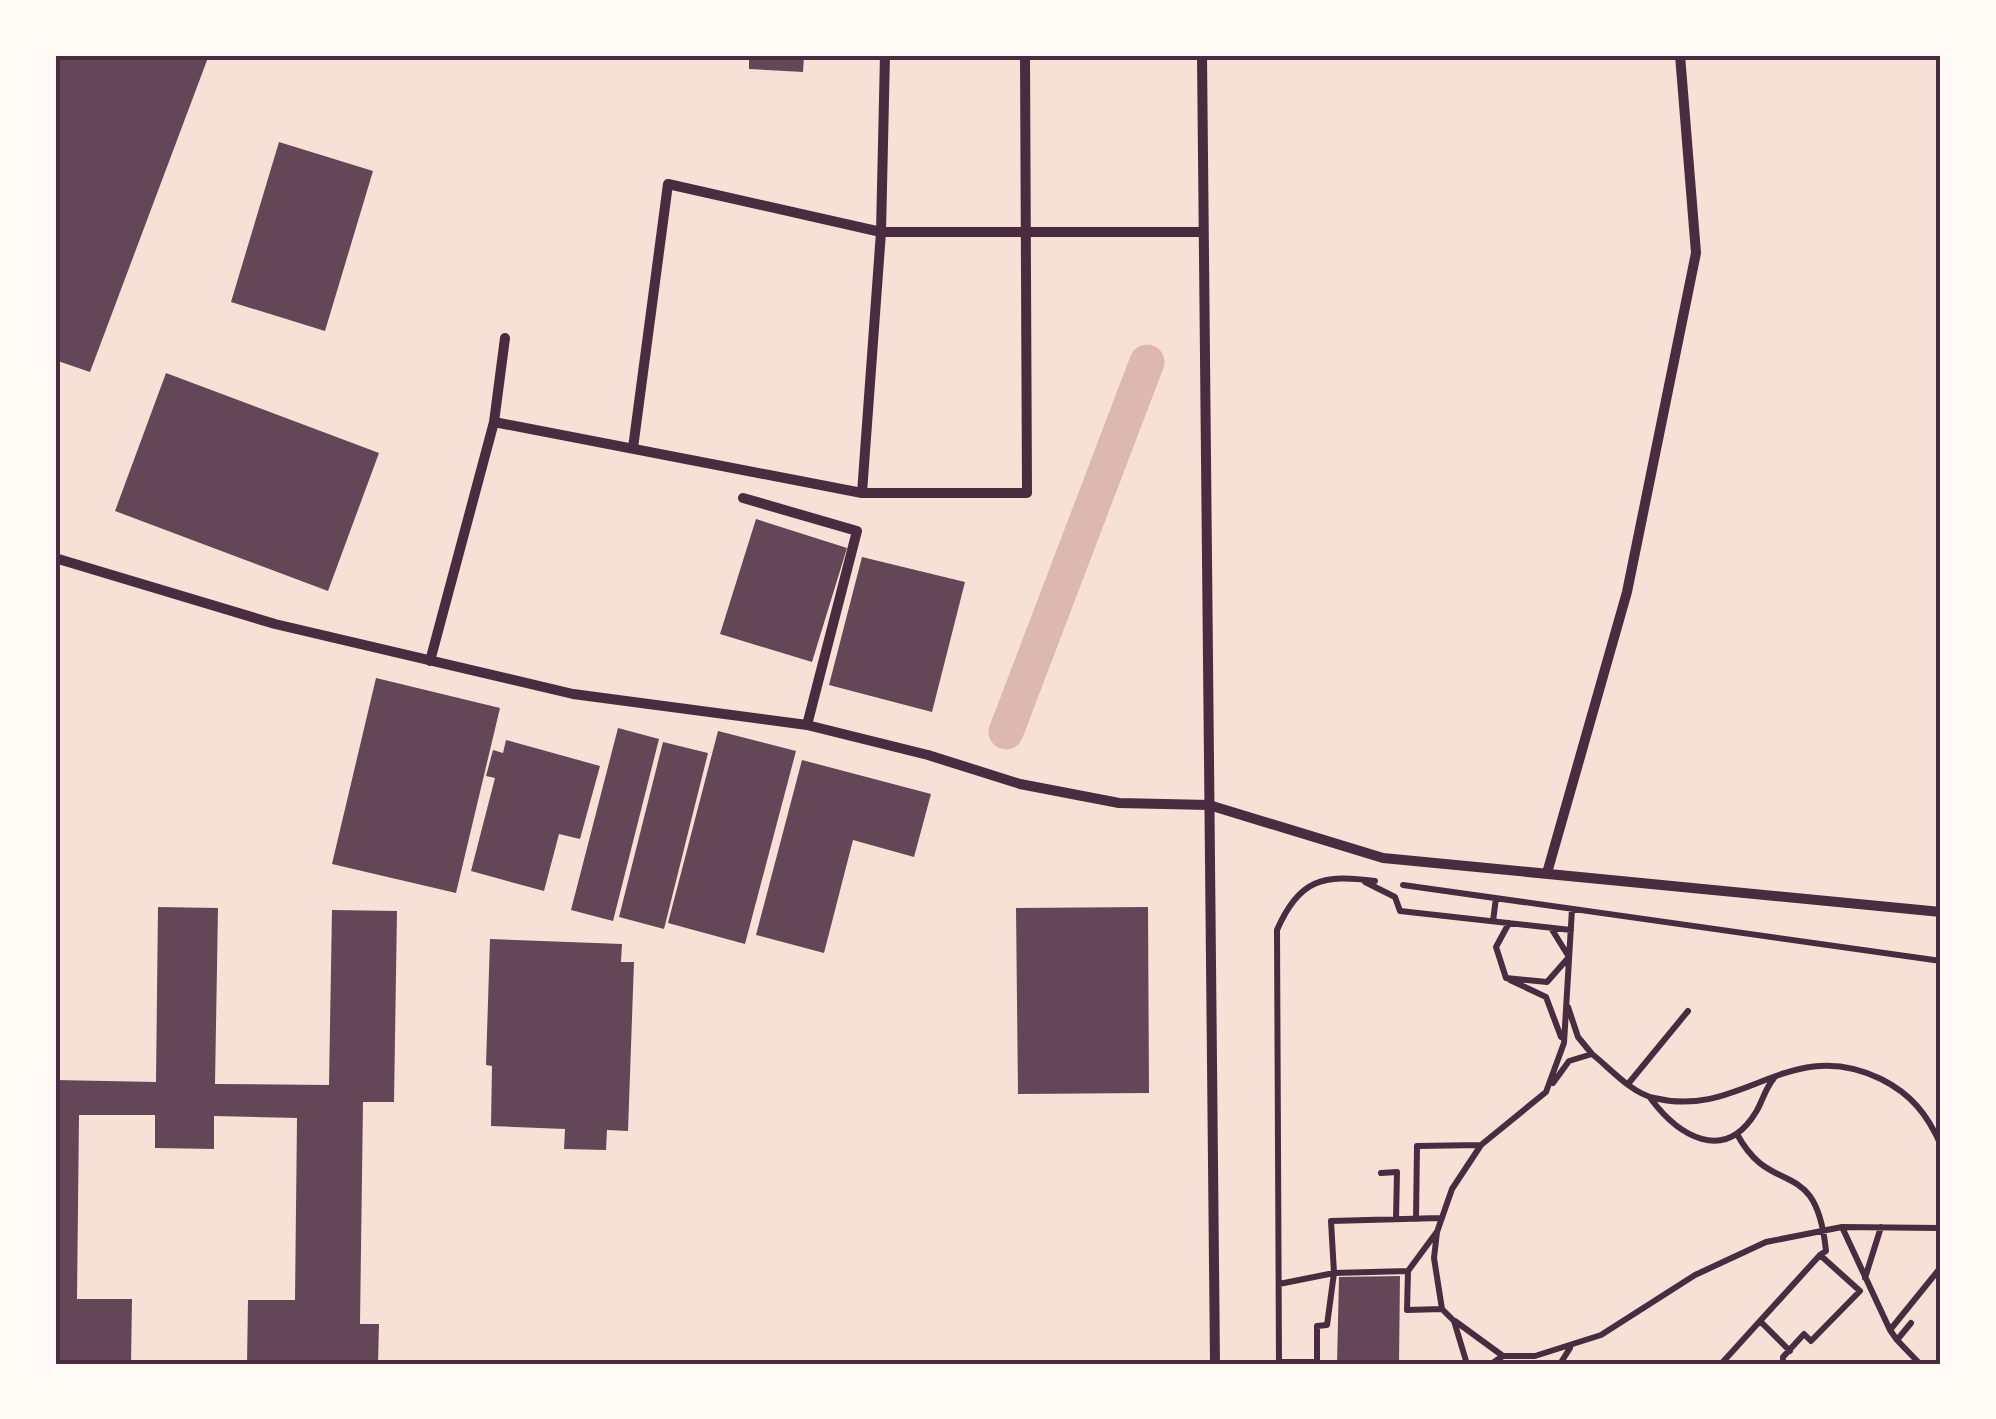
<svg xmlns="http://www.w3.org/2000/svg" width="1996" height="1419" viewBox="0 0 1996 1419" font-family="Inter,sans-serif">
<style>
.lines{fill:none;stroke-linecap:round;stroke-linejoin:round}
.canal{stroke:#dcb8b0;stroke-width:35}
.building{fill:#644757}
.path{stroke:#4a2c40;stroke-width:6}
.minor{stroke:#4a2c40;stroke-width:10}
.neatline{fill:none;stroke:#4a2c40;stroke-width:4}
</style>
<rect width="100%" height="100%" fill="#f7e1d7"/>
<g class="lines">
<path class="canal" d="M1006 732 1147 362"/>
</g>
<path class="building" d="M55 55H209L90 372 55 360Z
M749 55H804L803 72 749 69Z
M279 142 373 171 325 331 231 302Z
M166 373 379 453 328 591 115 511Z
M756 519 847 548 812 662 720 634Z
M862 557 965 582 932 712 829 685Z
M376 678 500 708 456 893 332 864Z
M618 728 659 739 613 921 571 910Z
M718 731 796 751 745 944 668 923Z
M506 740 600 766 580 839 559 834 544 891 471 871 495 778 486 776 493 750 503 753Z
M663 742 708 753 664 929 619 917Z
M802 760 931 794 914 857 853 840 824 953 756 935Z
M158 907 218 908 215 1084 329 1085 332 910 397 911 394 1102H363L360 1324H379L378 1364H247L248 1300H295L297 1118 214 1116V1149L155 1148V1115H79L77 1299H132L131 1364H55V1080L156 1082Z
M1148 907 1149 1093 1018 1094 1016 908Z
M490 939 622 944 621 962H634L628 1131 607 1130 606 1150 564 1149 565 1129 491 1126 492 1066 486 1065Z
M1400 1276 1399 1364H1337L1339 1277Z"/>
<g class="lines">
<path class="path" d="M1365 882 1395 897 1400 911 1571 930
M1403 885 1941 961
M1493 921 1496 898
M1509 923 1496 947 1506 978 1547 982 1569 957 1551 928
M1510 980 1546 997 1561 1037
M1568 1007 1578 1037 1592 1054
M1553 1083 1569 1061 1592 1054C1610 1068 1631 1093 1654 1098 1742 1120 1788 1034 1881 1079 1911 1094 1927 1114 1941 1145
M1628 1084 1688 1011
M1651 1099C1678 1135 1724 1165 1756 1112 1763 1100 1765 1089 1774 1078
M1737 1134C1772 1200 1816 1153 1826 1251L1820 1255 1860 1291 1811 1341 1804 1334 1783 1357V1364
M1381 1173 1397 1172 1396 1219
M1416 1219 1417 1146 1481 1145
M1842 1227 1890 1330
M1408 1271 1436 1233
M1865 1278 1881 1227
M1279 1284 1334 1273 1408 1271 1407 1310 1442 1309
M1455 1321 1503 1356
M1911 1323 1897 1340 1890 1330 1941 1267
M1897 1340 1920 1364
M1790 1351 1760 1321 1820 1255
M1279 1362H1317
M1279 1364 1277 930C1299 879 1323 874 1375 881
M1317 1364V1326L1327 1325 1334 1273 1331 1221 1440 1218
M1467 1364 1454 1321 1442 1309 1434 1258 1437 1232 1452 1189 1481 1145 1546 1092 1564 1043 1572 909
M1491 1364 1503 1356H1535L1601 1335 1695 1275 1766 1242 1842 1227 1941 1228
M1560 1364 1570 1348
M1721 1364 1760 1321"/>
<path class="minor" d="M1202 55 1215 1364
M494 422 505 338
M633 448 668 184 881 232 885 55
M862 493H1027L1025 55
M743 498 857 531 807 725
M55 558 275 624 573 694 807 725 928 755 1020 784 1119 803 1209 805 1383 858 1941 912
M430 661 494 422 862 493 881 232H1201
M1547 873 1627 592 1696 253 1680 55"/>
</g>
<rect width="1996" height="1419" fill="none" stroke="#fffaf5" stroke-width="115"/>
<rect x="58" y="58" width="1880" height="1304" class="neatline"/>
</svg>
